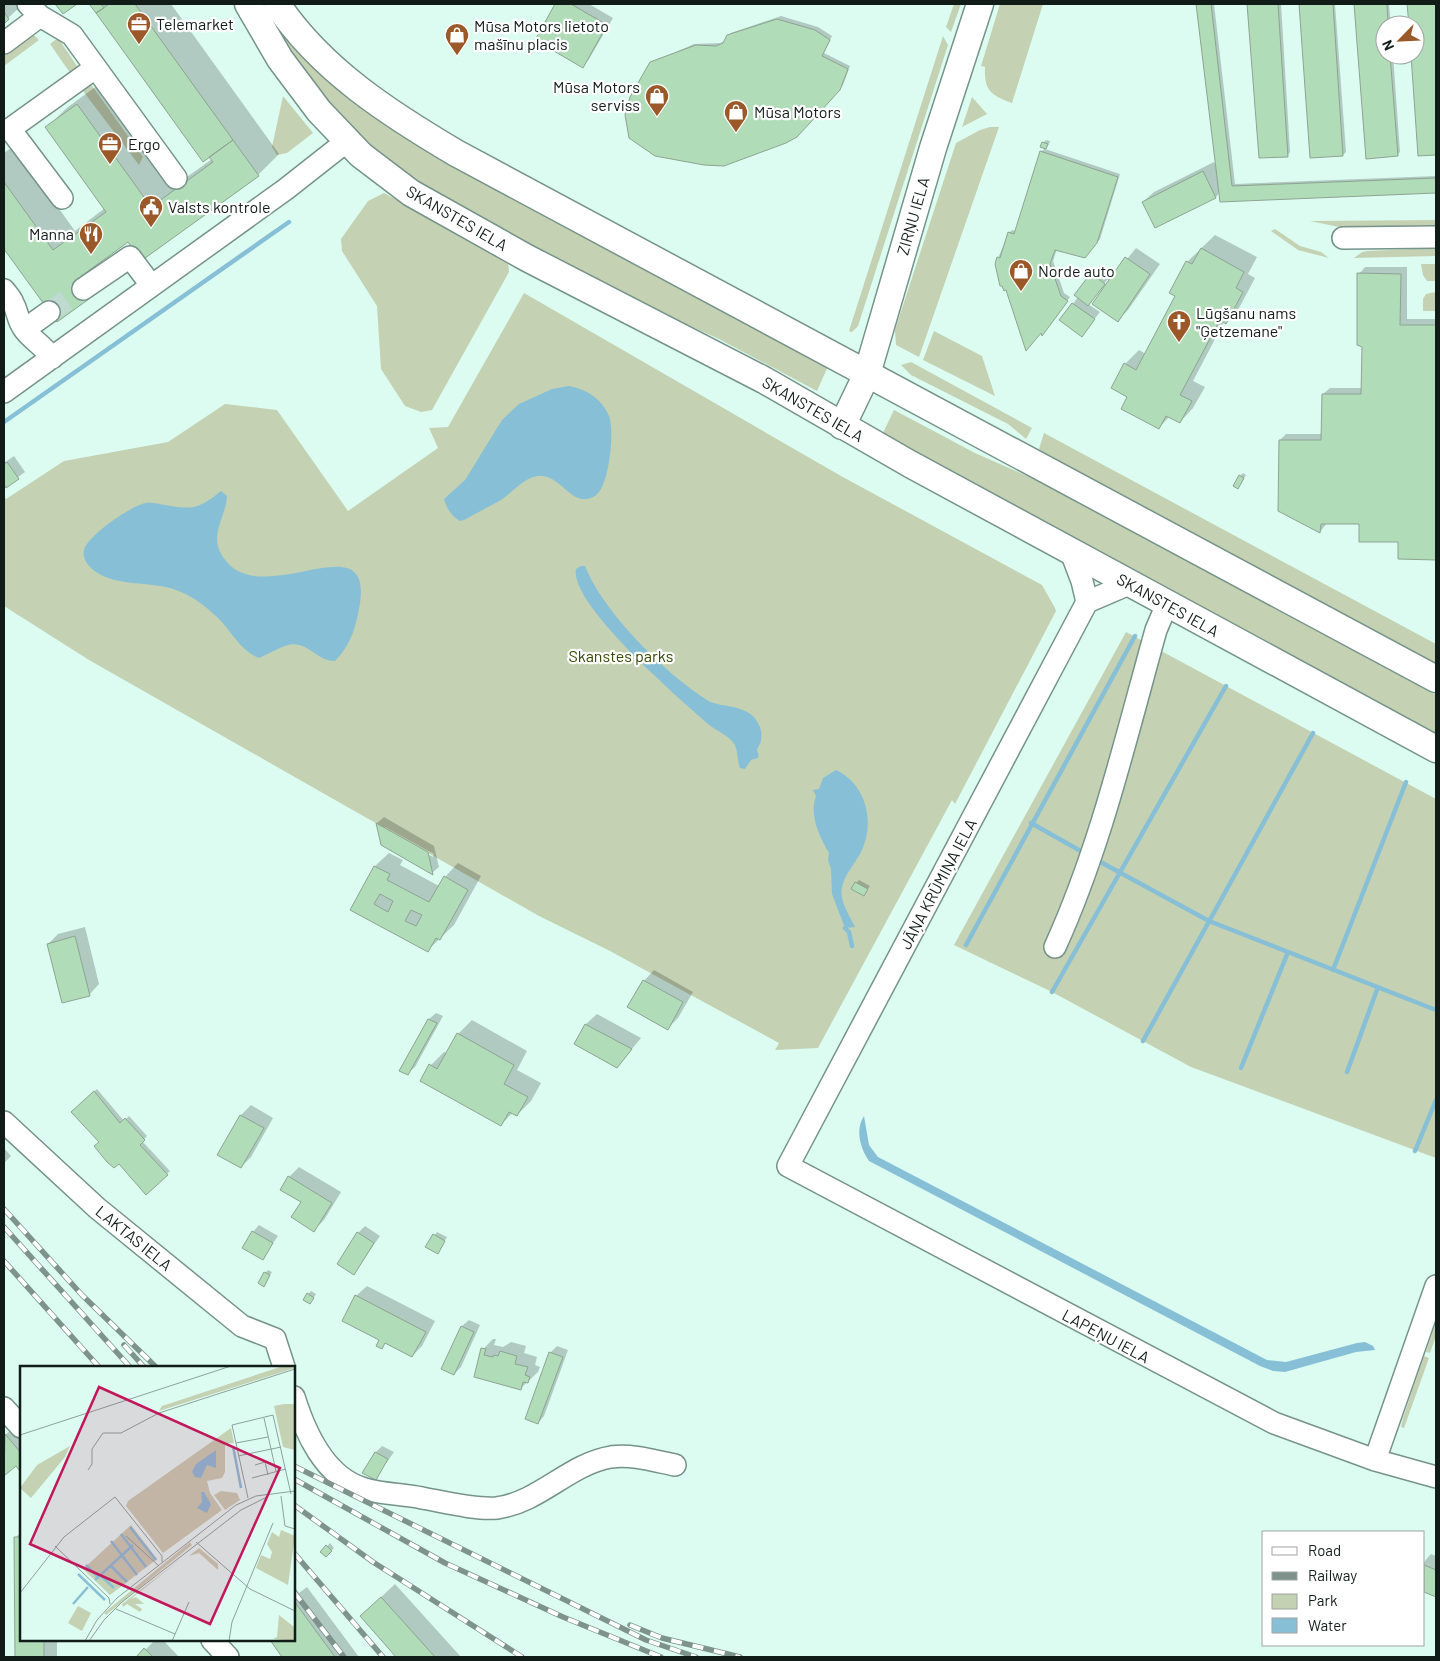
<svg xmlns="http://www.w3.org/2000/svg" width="1440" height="1661" viewBox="0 0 1440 1661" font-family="Barlow,sans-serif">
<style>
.green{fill:#c4d1b2}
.water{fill:#87c0d6}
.shadow{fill:#0003;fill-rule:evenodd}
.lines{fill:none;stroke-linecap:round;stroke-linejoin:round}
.stream{stroke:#87c0d6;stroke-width:4.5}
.building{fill:#b0dcb8;stroke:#8ea492;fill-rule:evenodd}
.minor-tunnel{stroke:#bedad1;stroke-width:21;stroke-dasharray:21 11;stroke-linecap:butt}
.minor-casing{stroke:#76938a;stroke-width:24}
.major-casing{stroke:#76938a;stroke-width:29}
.minor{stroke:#fff;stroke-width:21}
.major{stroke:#fff;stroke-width:26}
.rail-casing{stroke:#7d938c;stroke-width:5.5}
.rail{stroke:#fff;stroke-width:4;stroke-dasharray:11;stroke-linecap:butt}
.labels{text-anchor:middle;stroke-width:4.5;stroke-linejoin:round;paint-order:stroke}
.poi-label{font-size:16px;fill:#111c19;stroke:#fff;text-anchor:start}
.street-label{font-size:16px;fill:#111c19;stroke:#fff}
.park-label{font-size:16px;fill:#334800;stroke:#fff}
.inset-river{fill:none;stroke:#87c0d6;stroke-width:2.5}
.inset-road{fill:none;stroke:#8ba29b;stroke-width:1}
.view{fill:#c2185b;fill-opacity:0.15;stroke:#c2185b;stroke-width:2.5}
.inset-edge{fill:none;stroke:#111c19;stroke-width:2.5}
</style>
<rect width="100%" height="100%" fill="#dcfcf2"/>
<path class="green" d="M262 4 310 63 829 364 817 391 719 339 614 292 420 185 384 161 307 82Z
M954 4H961L951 32 946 27Z
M1000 4H1043L1012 103C991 95 984 91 985 67L981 66Z
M31 32 39 40 4 66V50Z
M943 36 948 45 858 326 852 332 849 331Z
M58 38 77 66 73 77 50 44Z
M90 83 143 157 139 165 80 87Z
M283 96 313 133 287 153 277 155 272 147Z
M972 97 987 114 962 127Z
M990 127H999L919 357 896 345 895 330 956 143 980 130Z
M384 193 508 259 509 272 432 410 421 412 405 406 381 369 377 306 342 251 341 239 368 201Z
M1436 220V228L1339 227 1310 221Z
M1275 229 1300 246 1321 252 1329 258 1298 250 1271 231Z
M1436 248V256L1354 258 1362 252 1367 251Z
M1421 264H1436V281H1427L1423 275Z
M1436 292V311H1423V299L1426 294Z
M524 293 841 476 1042 585 1055 608 1056 611 955 804 952 800 818 1048 775 1050 779 1043 610 951 539 916 89 660 4 606V496L6 499 64 461 168 442 225 404 277 410 348 511 438 448 429 428 448 427Z
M934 331 982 356 995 396 923 360Z
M911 362 1032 428 1026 439 1008 424 911 375 901 365Z
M894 410 975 453 1061 491 1436 695V736L881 437Z
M1044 433 1436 644V670L1050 458 1039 449Z
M1126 632 1436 799V1158L1191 1067 1052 992 954 945Z
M1436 1322V1336L1430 1353 1426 1352Z
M1424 1356 1429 1358 1404 1428 1401 1427 1403 1418Z"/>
<path class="water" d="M569 386C586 389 602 399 609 416 615 431 609 488 595 496 573 509 564 479 543 476 527 474 513 492 501 500 489 507 476 513 464 520L460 521C451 516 447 509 444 499L465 480 502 420 519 404 552 389Z
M221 491 227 496C226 518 208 535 223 557 260 614 372 520 360 603 357 624 351 645 335 661 318 662 307 640 288 645 278 648 268 654 259 658 241 651 233 634 221 621 210 610 196 598 181 592 155 580 120 588 96 572 89 567 82 559 84 550 87 536 132 505 146 503 152 502 159 504 165 505 193 510 199 509 221 491Z
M581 566H585C603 612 665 673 707 700 717 707 740 704 753 716 759 723 763 731 761 740 761 744 757 747 757 751 758 753 759 755 758 758L751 760 745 769 740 768C737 761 738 752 735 745 729 735 716 731 708 724 681 700 569 604 576 569Z
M836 770C866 784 875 821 862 850 856 863 845 873 842 887 839 901 850 916 855 927L845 928 832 894 831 869 828 860 829 853C819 836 809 815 816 796L813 790 819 789 823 778Z
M864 1116 869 1145 878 1157 1267 1360 1286 1362 1357 1343 1365 1342 1373 1346 1375 1350 1356 1352 1285 1372 1273 1371 1260 1366 869 1161C860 1148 855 1129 864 1116Z"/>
<path class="shadow" d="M4 4H22V5L4 22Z
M91 4H171L279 154 258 175 142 259 128 241 99 262 109 277 89 298 57 321 4 246V153L14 146 75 231 105 208 47 127 68 107 98 85 173 187 212 159 210 155 203 160Z
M557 4H589L613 18 589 59 583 66 537 39Z
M1197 4H1214L1235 184 1436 176V192L1221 200 1220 192 1216 197 1156 226 1143 202 1154 192 1214 162 1217 168Z
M1248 4H1281L1290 152 1288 155 1260 157Z
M1300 4H1335L1346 152 1343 155 1311 157Z
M1356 4H1389L1391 25H1385V55H1393L1400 152 1397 155 1367 157Z
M1408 4H1436V154L1419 155 1412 55H1415V25H1410Z
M781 16 818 27 832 36 824 53 850 66 843 85 797 136 651 63 694 44 720 43 725 41 731 33Z
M1046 140 1050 141 1049 144 1045 149 1120 174 1100 239 1088 254 1057 249 1053 261 1064 293 1070 297 1046 330 998 258 1009 233 1012 230 1016 231 1041 152 1046 147 1043 143Z
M1215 235 1257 257 1248 274 1255 278 1239 308 1224 322 1193 381 1205 387 1193 408 1180 422 1170 416 1159 428 1129 396 1125 364 1139 350 1146 354 1177 296 1187 262Z
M1136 248 1160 264 1128 310 1118 320 1108 279 1088 304 1100 312 1082 335 1073 304 1098 268 1112 278Z
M1365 267H1407V319H1436V558H1399V541L1361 523H1327L1320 532 1280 440 1286 434H1323V394L1330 388H1362L1363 347 1359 274Z
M14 456 25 472 6 486 4 482V463Z
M1243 473 1246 475 1238 488 1240 476Z
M384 817 434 846 439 867 432 873 382 844 377 823ZM385 827 434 854 433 857 385 830Z
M389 853 403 860 400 865 439 886 445 877 458 863 481 876 454 925 428 950 352 909 375 866Z
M859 880 870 886 864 894 856 883Z
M85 927 99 984 89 995 48 944 58 934Z
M654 970 693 992 678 1018 668 1028 644 981Z
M436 1013 443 1016 415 1067 408 1073 401 1070 429 1019Z
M597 1014 641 1038 617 1067 576 1044 586 1024Z
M472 1020 527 1051 517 1070 541 1083 531 1101 517 1115 513 1112 501 1125 431 1065 444 1052 447 1053 458 1034Z
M97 1089 124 1121 129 1116 147 1136 142 1141 170 1171 146 1193 73 1112Z
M251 1105 273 1118 251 1157 241 1167 219 1154 241 1115Z
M4 1148 11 1156 4 1163Z
M299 1167 341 1192 324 1220 314 1230 303 1202 289 1177Z
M259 1225 278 1236 263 1258 253 1232Z
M365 1226 380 1236 354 1273 358 1233Z
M437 1232 447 1237 438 1252 427 1246Z
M268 1270 272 1272 264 1285 265 1273Z
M367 1286 435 1321 422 1346 412 1356 386 1342 381 1347V1340L356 1296Z
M311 1291 316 1294 313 1299 308 1294Z
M469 1320 480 1325 461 1367 454 1374 443 1369 462 1326Z
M493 1339H496L494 1345 503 1347 511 1342 526 1346 524 1353 537 1357 535 1365 540 1367 538 1372 520 1389 476 1376 483 1349Z
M557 1346 568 1350 544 1416 538 1423 550 1353Z
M12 1429 21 1439V1466L19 1468 16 1464 4 1474V1436Z
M382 1446 394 1452 375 1479 376 1452Z
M21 1532V1640H57V1657H17L15 1538Z
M330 1543 334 1548 326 1556 322 1552Z
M1431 1554 1436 1556V1595L1424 1590V1562Z
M395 1584 461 1657H398L361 1616Z
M294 1586 299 1593 307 1587 359 1657H284L271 1640H294Z
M155 1640H163L179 1657H138Z"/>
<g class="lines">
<path class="stream" d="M4 422 289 222
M1031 823 1086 854
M1095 859 1209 921 1436 1010
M845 928 849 932 852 946
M966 945 1135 636
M1333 970 1406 782
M1052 992 1226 686
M1143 1041 1313 733
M1241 1068 1288 952
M1347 1072 1378 987
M1415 1151 1436 1100"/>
</g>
<path class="building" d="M55 4H77L63 14Z
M89 4H101L104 8 96 13Z
M109 4H135L233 140 203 162 96 13Z
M555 4H571L607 25 583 68 535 40Z
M1196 4H1211L1232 186 1436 178V193L1220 202Z
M1247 4H1278L1288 157 1259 158Z
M1299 4H1333L1343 156 1310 158Z
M1354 4H1387L1388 25H1385V55H1390L1398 156 1366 159Z
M1407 4H1436V155L1418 156 1411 55H1415V25H1409Z
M4 12 9 19 4 24Z
M777 19 815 30 830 40 822 56 848 69 840 90 797 137 786 143 724 166 704 165 655 156 629 138 625 115 630 97 650 62 696 45 716 46 723 43 727 35Z
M77 104 151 207 213 162 209 157 233 140 259 176 141 261 128 242 76 280 89 299 57 322 4 249V182L53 250 106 212 45 127Z
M1042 142 1048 144 1046 149 1040 147Z
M1040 151 1118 177 1097 243 1085 258 1055 250 1050 264 1061 296 1068 301 1042 336 1041 333 1026 351 1006 290 1004 291 1002 286H1000L995 264 997 257 1000 258 1008 232 1014 234Z
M1203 171 1216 198 1155 228 1142 202Z
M1201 248 1244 272 1236 288 1243 292 1226 324 1220 320 1180 395 1192 401 1180 423 1166 416 1159 429 1121 409 1127 397 1111 388 1124 363 1136 370 1175 296 1169 293 1186 261 1192 264Z
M1125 257 1150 274 1118 322 1092 304Z
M1091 273 1105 284 1088 306 1074 295Z
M1357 273 1401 274 1400 325H1436V560L1398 559V542H1359V524H1321L1320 533 1278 511 1279 440H1321L1322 394H1361L1362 347 1357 345Z
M1072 303 1095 319 1082 337 1059 320Z
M7 462 19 479 6 488 4 484V464Z
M1239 475 1244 478 1238 489 1233 486Z
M376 823 428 852 433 875 381 845Z
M374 866 390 874 387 880 429 902 444 876 468 890 440 940 436 938 428 952 350 910ZM380 894 393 901 388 912 374 904ZM411 910 422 915 416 926 405 921Z
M855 882 868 889 864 896 851 889Z
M75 936 90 996 62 1003 47 944Z
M643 980 683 1002 668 1030 627 1007Z
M428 1019 437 1023 408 1075 399 1071Z
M585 1024 632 1049 617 1068 574 1044Z
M457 1033 514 1065 504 1084 528 1097 517 1116 509 1112 501 1126 420 1081 429 1064 437 1069Z
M94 1091 120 1123 125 1118 145 1140 140 1145 168 1175 146 1195 119 1164 114 1168 107 1162 94 1146 99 1142 71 1112Z
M240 1115 264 1128 241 1168 217 1155Z
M288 1176 332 1203 314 1232 291 1217 301 1202 280 1190Z
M252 1231 273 1243 263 1260 242 1248Z
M357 1232 374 1243 354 1275 337 1264Z
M433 1234 445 1241 438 1254 425 1247Z
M264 1272 270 1275 264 1287 258 1283Z
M307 1293 314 1298 310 1304 303 1300Z
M355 1295 426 1332 412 1357 385 1343 382 1349 376 1346 379 1340 342 1321Z
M461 1326 474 1332 454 1375 441 1369Z
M481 1348 486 1349 484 1355 493 1357 494 1355 498 1356 500 1351 517 1356 515 1364 528 1367 525 1375 530 1377 528 1383 523 1382 521 1390 474 1377Z
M549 1352 563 1357 538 1424 525 1419Z
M5 1434 21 1453V1468L19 1470 16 1466 4 1476Z
M375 1452 388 1459 376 1480 362 1473Z
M14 1537H21V1640H44V1657H15Z
M326 1545 332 1551 326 1557 320 1552Z
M1424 1565 1436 1570V1597L1424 1592Z
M381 1597 435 1657H396L360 1616Z
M294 1601 335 1657H282L270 1640H294Z
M144 1648 153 1657H136Z"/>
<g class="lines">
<path class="minor-tunnel" d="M49 312 83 289"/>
<g class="minor-casing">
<path id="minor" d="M28 4 40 16 72 35 176 178
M4 43 40 16
M62 198 10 129 95 68
M1343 238 1436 237
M83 289 130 257 151 285
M4 290C7 294 11 298 13 303 18 312 17 319 24 329 33 341 43 345 52 358
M35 322 49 312
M4 392 286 189 347 141
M1071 552 1082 581 1087 602
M1129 584 1087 602 788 1166 1274 1423 1375 1460 1436 1477
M1055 947C1101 846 1126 737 1156 630L1167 604
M4 1122 97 1208 242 1326 275 1339 284 1367
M294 1397C305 1432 324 1476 362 1488 378 1494 404 1494 422 1498 444 1502 476 1510 497 1508 540 1502 569 1464 611 1457 632 1454 655 1461 675 1465
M4 1408 21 1427
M1375 1460 1436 1286
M212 1640 228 1657"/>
</g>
<g class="major-casing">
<path id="major" d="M248 4 280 59 319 111 361 155 411 193 527 258 764 380 910 464 1436 749
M277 4C321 70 390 114 456 153L1436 679
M842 426 867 374 933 148 980 4"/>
</g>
<use href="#minor" class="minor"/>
<use href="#major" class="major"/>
<g class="rail-casing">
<path id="rail" d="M4 1209 82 1295 156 1367
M4 1227 130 1367
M4 1261 99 1367
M124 1345 144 1367
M294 1466 646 1640 696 1657
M294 1479 445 1563 563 1617 661 1657
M294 1505 373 1562 522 1657
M294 1553 383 1657
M294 1592 344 1657
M630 1625 662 1638 740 1657"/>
</g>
<use href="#rail" class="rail"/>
</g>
<defs>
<g id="office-pin" transform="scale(1.25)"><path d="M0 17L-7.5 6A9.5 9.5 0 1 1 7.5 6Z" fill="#9b5829" stroke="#fff"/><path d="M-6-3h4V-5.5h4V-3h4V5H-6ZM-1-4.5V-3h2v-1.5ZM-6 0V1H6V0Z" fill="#fff"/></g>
<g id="shop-pin" transform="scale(1.25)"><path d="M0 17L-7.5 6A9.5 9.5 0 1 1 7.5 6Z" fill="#9b5829" stroke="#fff"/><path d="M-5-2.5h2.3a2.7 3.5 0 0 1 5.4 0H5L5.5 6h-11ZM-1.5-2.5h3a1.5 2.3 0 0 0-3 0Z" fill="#fff"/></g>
<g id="civic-pin" transform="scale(1.25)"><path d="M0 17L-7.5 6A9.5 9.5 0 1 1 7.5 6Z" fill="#9b5829" stroke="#fff"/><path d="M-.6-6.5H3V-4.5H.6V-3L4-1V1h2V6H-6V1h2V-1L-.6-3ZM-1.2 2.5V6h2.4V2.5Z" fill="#fff"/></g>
<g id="restaurant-pin" transform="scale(1.25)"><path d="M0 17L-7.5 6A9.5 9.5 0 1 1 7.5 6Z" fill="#9b5829" stroke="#fff"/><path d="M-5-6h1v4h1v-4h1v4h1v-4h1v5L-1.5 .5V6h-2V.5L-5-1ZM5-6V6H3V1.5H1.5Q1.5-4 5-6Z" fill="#fff"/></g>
<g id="church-pin" transform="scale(1.25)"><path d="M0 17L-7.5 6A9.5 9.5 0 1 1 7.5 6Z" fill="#9b5829" stroke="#fff"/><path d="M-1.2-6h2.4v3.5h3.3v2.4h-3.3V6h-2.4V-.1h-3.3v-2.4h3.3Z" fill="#fff"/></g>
</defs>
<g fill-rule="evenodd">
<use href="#office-pin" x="139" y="24"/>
<use href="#shop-pin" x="457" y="35"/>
<use href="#shop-pin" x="657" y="96"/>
<use href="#shop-pin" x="736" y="112"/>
<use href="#office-pin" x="110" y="144"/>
<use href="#civic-pin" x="151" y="207"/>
<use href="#restaurant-pin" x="91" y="234"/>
<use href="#shop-pin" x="1021" y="271"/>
<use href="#church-pin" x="1179" y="322"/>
</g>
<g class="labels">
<g class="poi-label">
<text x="156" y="30">Telemarket</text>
<text x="474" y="32">Mūsa Motors lietoto<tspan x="474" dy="18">mašīnu placis</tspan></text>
<text x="640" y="93" text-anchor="end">Mūsa Motors<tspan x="640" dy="18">serviss</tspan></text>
<text x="754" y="118">Mūsa Motors</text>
<text x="128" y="150">Ergo</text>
<text x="168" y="213">Valsts kontrole</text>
<text x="74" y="240" text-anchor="end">Manna</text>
<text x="1038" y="277">Norde auto</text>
<text x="1196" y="319">Lūgšanu nams<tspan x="1196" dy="18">"Ģetzemane"</tspan></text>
</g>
<g class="street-label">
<text transform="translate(913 216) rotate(-74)" y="6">ZIRŅU IELA</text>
<text transform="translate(457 218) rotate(30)" y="6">SKANSTES IELA</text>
<text transform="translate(813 409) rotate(30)" y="6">SKANSTES IELA</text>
<text transform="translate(1168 605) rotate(29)" y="6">SKANSTES IELA</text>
<text transform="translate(938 884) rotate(-62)" y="6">JĀŅA KRŪMIŅA IELA</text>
<text transform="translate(134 1238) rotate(39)" y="6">LAKTAS IELA</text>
<text transform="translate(1106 1336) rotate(28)" y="6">LAPEŅU IELA</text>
</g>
<g class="park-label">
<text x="621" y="662">Skanstes parks</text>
</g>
</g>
<g transform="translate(20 1366)">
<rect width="275" height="275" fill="#dcfcf2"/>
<path d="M263 0 275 2 139 45 142 40ZM264 38H275V84L263 81 254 40ZM211 62 214 77 205 78V106L202 112 187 115 190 127 202 144 143 187 106 140 108 135ZM50 80 45 91 11 132 0 122 17 99ZM201 125 217 127 220 134 205 144 194 129ZM111 159 137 193 90 229 63 203ZM261 164 275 170 268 219 236 202 241 189 250 193 252 186 247 178 252 166 259 171ZM170 176 172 179 155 193 86 249 84 247ZM179 182 198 198V204L179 187 169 190ZM161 193 111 233 116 231 124 238H115L122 243 120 246 107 238 103 241 102 238ZM58 240 71 247 62 265 48 257ZM259 249 274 261V275L253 273 257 271Z" fill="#c4d1b2"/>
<path d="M196 84V102L187 99 181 112 175 111 172 106 176 98ZM181 126H184L191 138 187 147 177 142 182 136Z" fill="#87c0d6"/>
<path class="inset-river" d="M213 80 221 122M110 161 136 194M101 168 126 201M91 175 117 209M66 199 78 211M90 199 107 216M58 208 85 234M80 209 94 222M75 214 113 179M53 238 68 221"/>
<path class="inset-road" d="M244 52 256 105M0 69 211 0M216 77 248 71M218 90 261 81M235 99 245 96 248 109M68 104 72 98V83L83 67H101L139 47 275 3M232 112 266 103M261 130 265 160 275 163M228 132 212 59 253 49 271 128M106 170 138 199M176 176 230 223 275 245M35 180 89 232 90 238M0 227 44 171 95 131 142 190V196M96 243 155 268M65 275 77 254 97 232 216 139 236 130 275 125M69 275 84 254 102 236 221 144 247 131M152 275 169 236M209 275 212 256 253 157"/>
<path class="view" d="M79 21 260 102 190 258 10 178Z"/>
<rect width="275" height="275" class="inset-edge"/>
</g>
<rect width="1440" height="1661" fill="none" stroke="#111c19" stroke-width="10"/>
<rect x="1262" y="1531" width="162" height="115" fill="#ffffff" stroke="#a0a4a3"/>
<rect x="1272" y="1547" width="25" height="8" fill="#ffffff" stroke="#a0a4a3"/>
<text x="1308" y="1556" font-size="15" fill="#111c19">Road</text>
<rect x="1272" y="1572" width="25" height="8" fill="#7d938c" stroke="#a0a4a3"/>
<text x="1308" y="1581" font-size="15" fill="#111c19">Railway</text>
<rect x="1272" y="1594" width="25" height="15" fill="#c4d1b2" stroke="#a0a4a3"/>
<text x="1308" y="1606" font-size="15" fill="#111c19">Park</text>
<rect x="1272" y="1618" width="25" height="15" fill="#87c0d6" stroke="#a0a4a3"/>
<text x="1308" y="1631" font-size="15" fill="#111c19">Water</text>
<g transform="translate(1400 40) rotate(246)"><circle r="24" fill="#ffffff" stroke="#a0a4a3"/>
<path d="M0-4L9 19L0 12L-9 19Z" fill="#9b5829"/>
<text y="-8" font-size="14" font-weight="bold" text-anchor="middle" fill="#111c19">N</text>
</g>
</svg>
